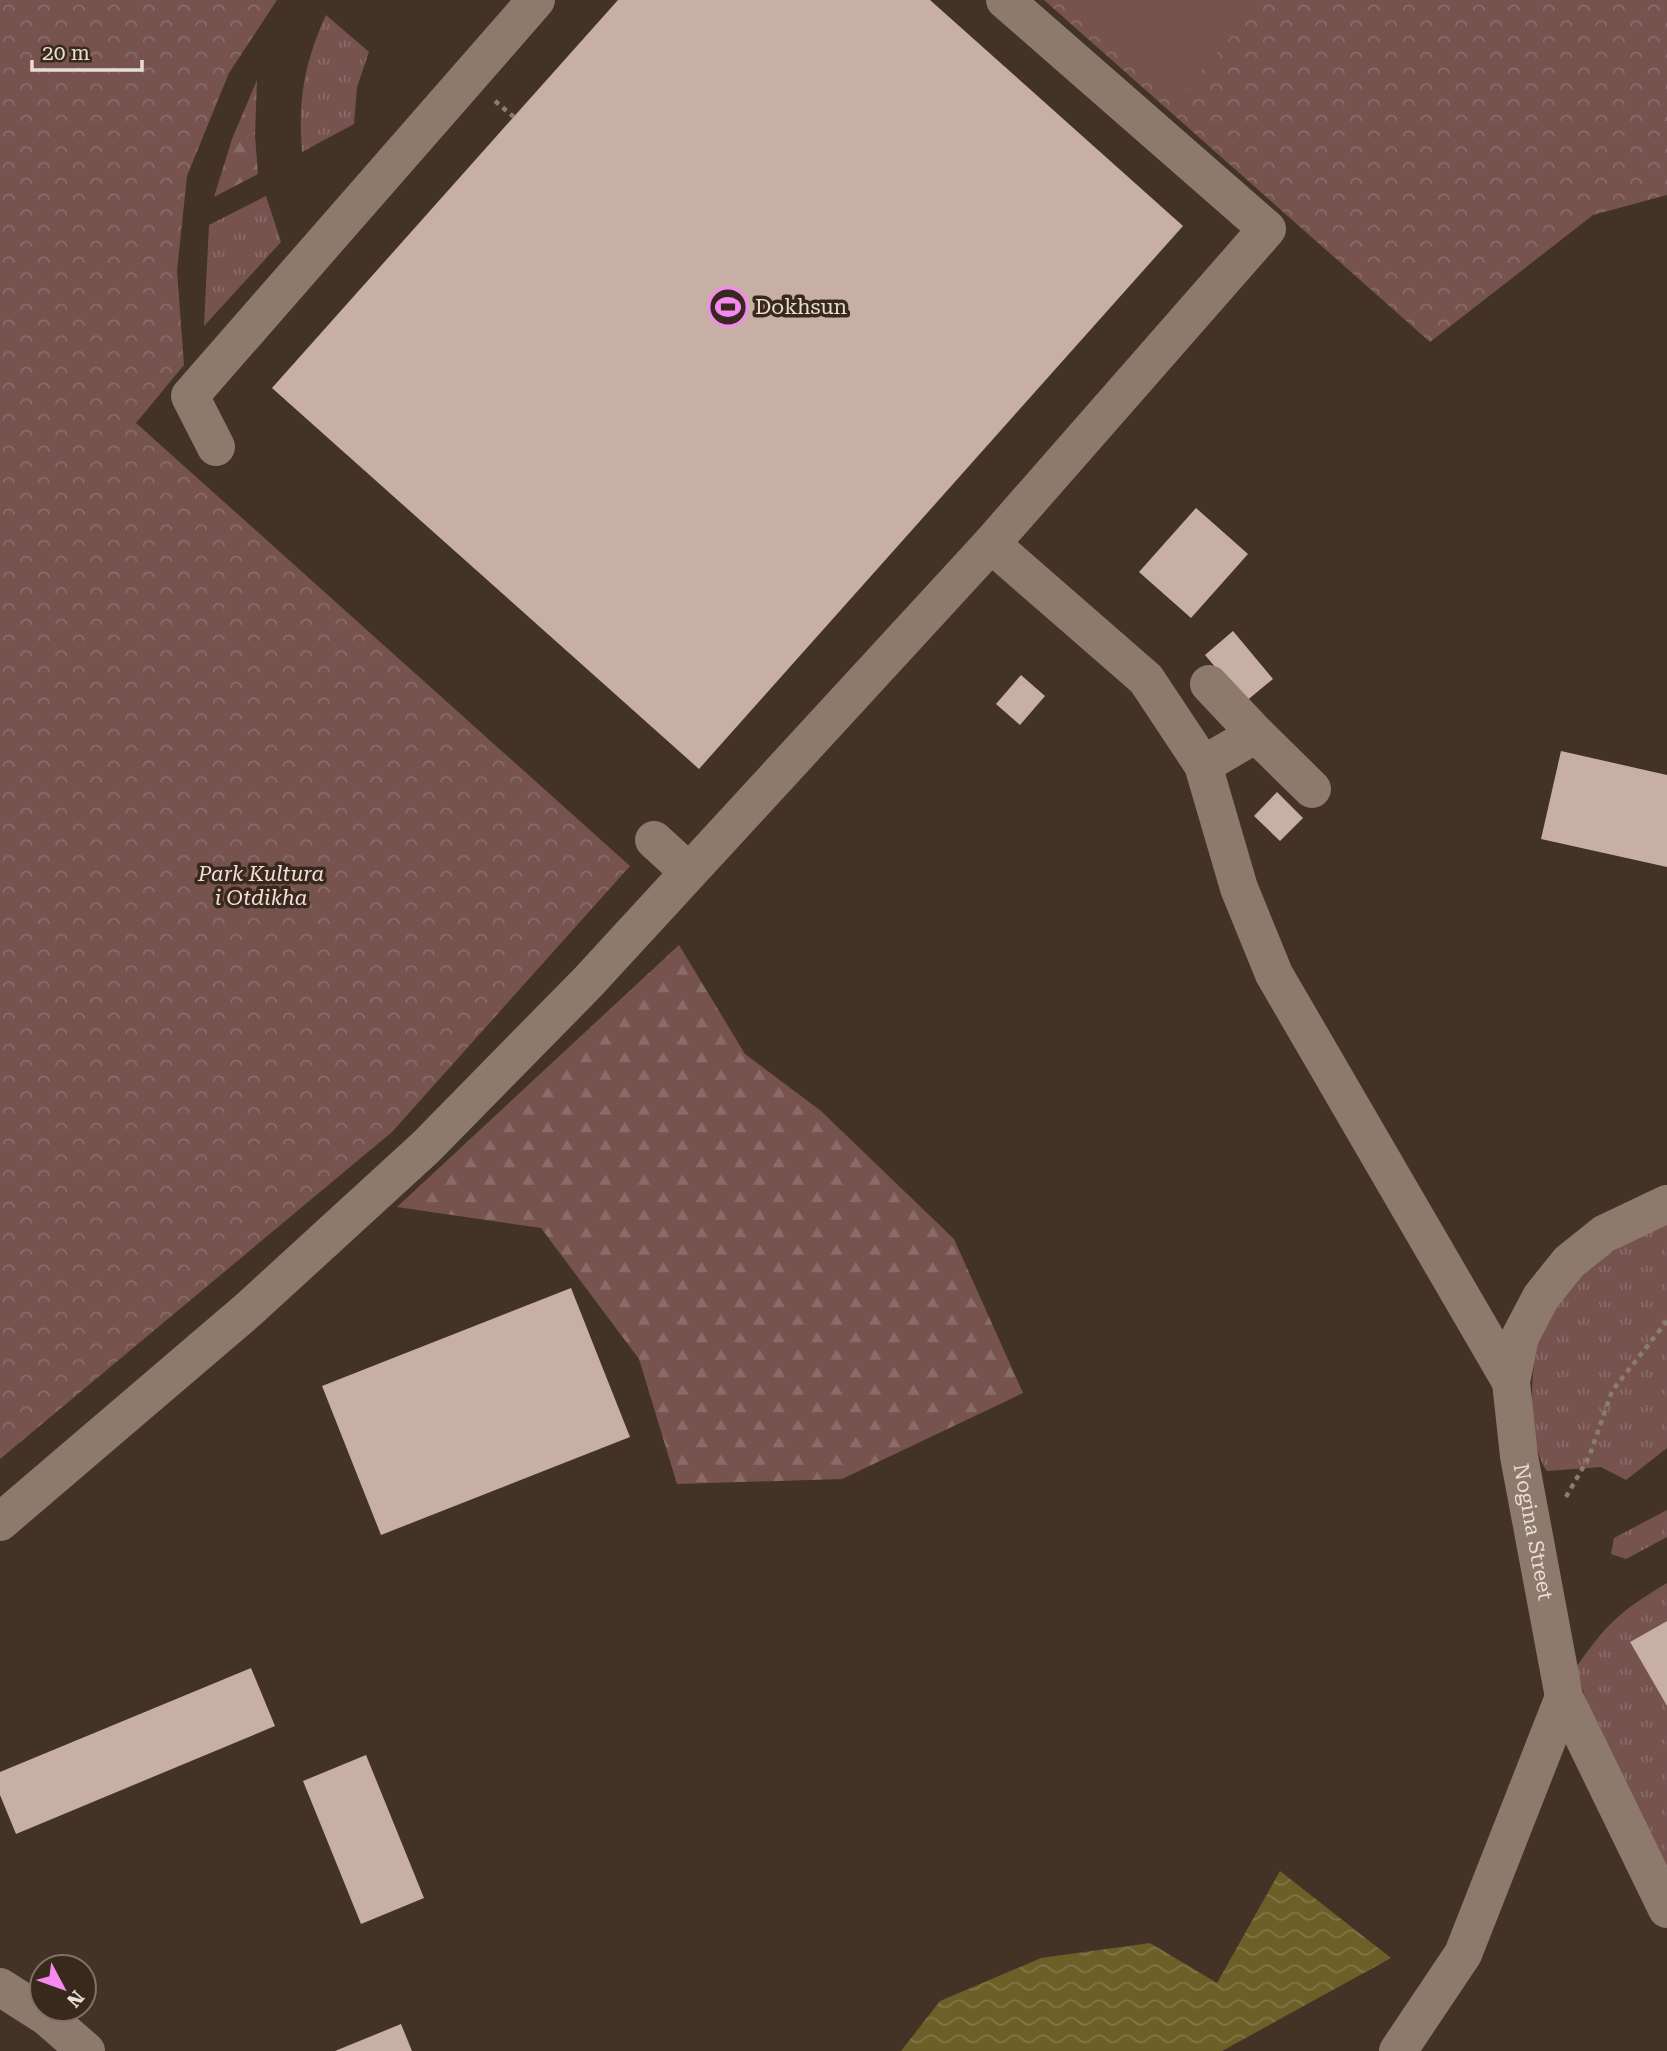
<svg xmlns="http://www.w3.org/2000/svg" width="1667" height="2051" viewBox="0 0 1667 2051" font-family="'Roboto Serif',serif">
<style>
.grass{fill:url(#grass-tufts)}
.forest{fill:url(#forest-firs)}
.park{fill:url(#park-crowns)}
.pitch{fill:#775350}
.water{fill:url(#water-waves)}
.building{fill:#c8afa6}
.lines{fill:none;stroke-linecap:round;stroke-linejoin:round}
.path{stroke:#8a7c71;stroke-width:4.5;stroke-dasharray:5 5;stroke-linecap:butt}
.minor{stroke:#8d7a6c;stroke-width:38}
.labels{text-anchor:middle;stroke-width:7;stroke-linejoin:round;paint-order:stroke}
.poi-label{font-size:21px;fill:#e9ded6;stroke:#39291c;text-anchor:start}
.park-label{font-size:21px;font-style:italic;fill:#f2dfdd;stroke:#39291c}
.street-label{font-size:21px;fill:#e9ded6;stroke:#39291c}
</style>
<defs>
<pattern id="grass-tufts" width="24" height="20" patternUnits="userSpaceOnUse" patternTransform="scale(1.75)"><rect width="24" height="20" fill="#775350"/><path d="M3 7l-1-3M5 7V3M7 7l1-3M15 17l-1-3M17 17v-4M19 17l1-3" fill="none" stroke="#8a6b68"/></pattern>
<pattern id="forest-firs" width="22" height="20" patternUnits="userSpaceOnUse" patternTransform="scale(1.75)"><rect width="22" height="20" fill="#775350"/><path d="M5 1l3.5 6h-7zM16 11l3.5 6h-7z" fill="#8a6b68"/></pattern>
<pattern id="park-crowns" width="20" height="18" patternUnits="userSpaceOnUse" patternTransform="scale(1.75)"><rect width="20" height="18" fill="#775350"/><path d="M2 6a3 3 0 1 1 6 0M12 15a3 3 0 1 1 6 0" fill="none" stroke="#8a6b68"/></pattern>
<pattern id="water-waves" width="16" height="10" patternUnits="userSpaceOnUse" patternTransform="scale(1.75)"><rect width="16" height="10" fill="#6c6028"/><path d="M0 5q4-4 8 0t8 0" fill="none" stroke="#817646"/></pattern>
</defs>
<rect width="100%" height="100%" fill="#433326"/>
<path class="grass" d="M326 15 369 52 357 87 354 124 302 152C298 99 304 64 326 15Z
M266 196 281 242 204 326 209 225Z
M1667 1222V1448L1626 1480 1601 1467 1547 1471C1534 1453 1532 1422 1532 1399 1532 1294 1582 1265 1667 1222Z
M1667 1510V1537L1626 1559 1611 1554 1614 1538Z
M1667 1583V1621L1630 1642 1667 1706V1873L1613 1772 1575 1669C1607 1623 1619 1612 1667 1583Z"/>
<path class="forest" d="M257 80 255 136 258 174 214 197 232 139Z
M679 945 745 1054 821 1111 954 1239 1023 1393 842 1479 677 1484 639 1359 541 1228 397 1207Z"/>
<path class="park" d="M0 0H277L229 73 187 176 177 271 184 365 136 423 630 866 392 1132 0 1459Z
M1044 0H1667V195L1593 215 1430 342Z"/>
<path class="pitch" d="M1064 0H1263L1177 99Z"/>
<path class="water" d="M1280 1871 1391 1958 1222 2051H901L940 2001 1041 1958 1150 1943 1217 1983Z"/>
<path class="building" d="M618 0H930L1183 226 699 769 272 388Z
M1196 508 1248 554 1191 618 1139 572Z
M1233 631 1273 679 1245 702 1205 655Z
M1021 675 1045 696 1020 725 996 704Z
M1561 751 1667 775V867L1541 839Z
M1277 792 1303 818 1280 841 1254 816Z
M571 1288 630 1437 381 1535 322 1386Z
M1667 1621V1706L1630 1642Z
M251 1668 275 1726 16 1834 0 1795V1772Z
M366 1755 424 1898 361 1924 303 1781Z
M401 2024 412 2051H335Z"/>
<g class="lines">
<path class="path" d="M495 101 514 117
M1566 1497 1589 1457 1612 1391 1667 1321"/>
<g class="minor">
<path d="M216 447 190 396 536 0"/>
<path d="M991 544 1146 679 1203 765 1239 888 1274 974 1511 1382"/>
<path d="M1256 734 1312 789"/>
<path d="M1203 765 1256 734 1209 684"/>
<path d="M654 840 689 872"/>
<path id="s1" d="M1667 1204 1604 1234 1569 1262 1541 1297 1520 1337 1511 1382 1519 1456 1564 1697 1667 1909"/>
<path d="M0 1522 248 1310 426 1147 588 982 991 544 1267 229 1005 0"/>
<path d="M0 1987 47 2017 86 2051"/>
<path d="M1398 2051 1463 1954 1564 1697"/>
</g>
</g>
<defs>
<g id="stadium-ring" transform="scale(2.0125)"><circle r="9.5" fill="#39291c" stroke="#f489f0" stroke-width="1.5"/><path d="M0-5a6.5 5 0 1 0 0 10a6.5 5 0 1 0 0-10ZM-3.5-1.8h7v3.6h-7Z" fill="#f489f0"/></g>
</defs>
<g fill-rule="evenodd">
<use href="#stadium-ring" x="728" y="307"/>
</g>
<g class="labels">
<g class="poi-label">
<text x="755" y="314">Dokhsun</text>
</g>
<g class="park-label">
<text x="261" y="881">Park Kultura<tspan x="261" dy="24">i Otdikha</tspan></text>
</g>
<g class="street-label">
<text dy="7" stroke="none"><textPath href="#s1" startOffset="402">Nogina Street</textPath></text>
</g>
</g>
<g transform="translate(63 1988) rotate(131)"><circle r="33" fill="#39291c" stroke="#7f7166" stroke-width="2"/>
<path d="M0-5L12 26L0 18L-12 26Z" fill="#f489f0"/>
<text y="-10" font-size="19" font-weight="bold" text-anchor="middle" fill="#e9ded6">N</text>
</g>
<path d="M32 60v10h110v-10" fill="none" stroke="#e9ded6" stroke-width="3.5"/>
<text x="42" y="60" font-size="21" fill="#e9ded6" stroke="#39291c" stroke-width="5" paint-order="stroke">20 m</text>
</svg>
